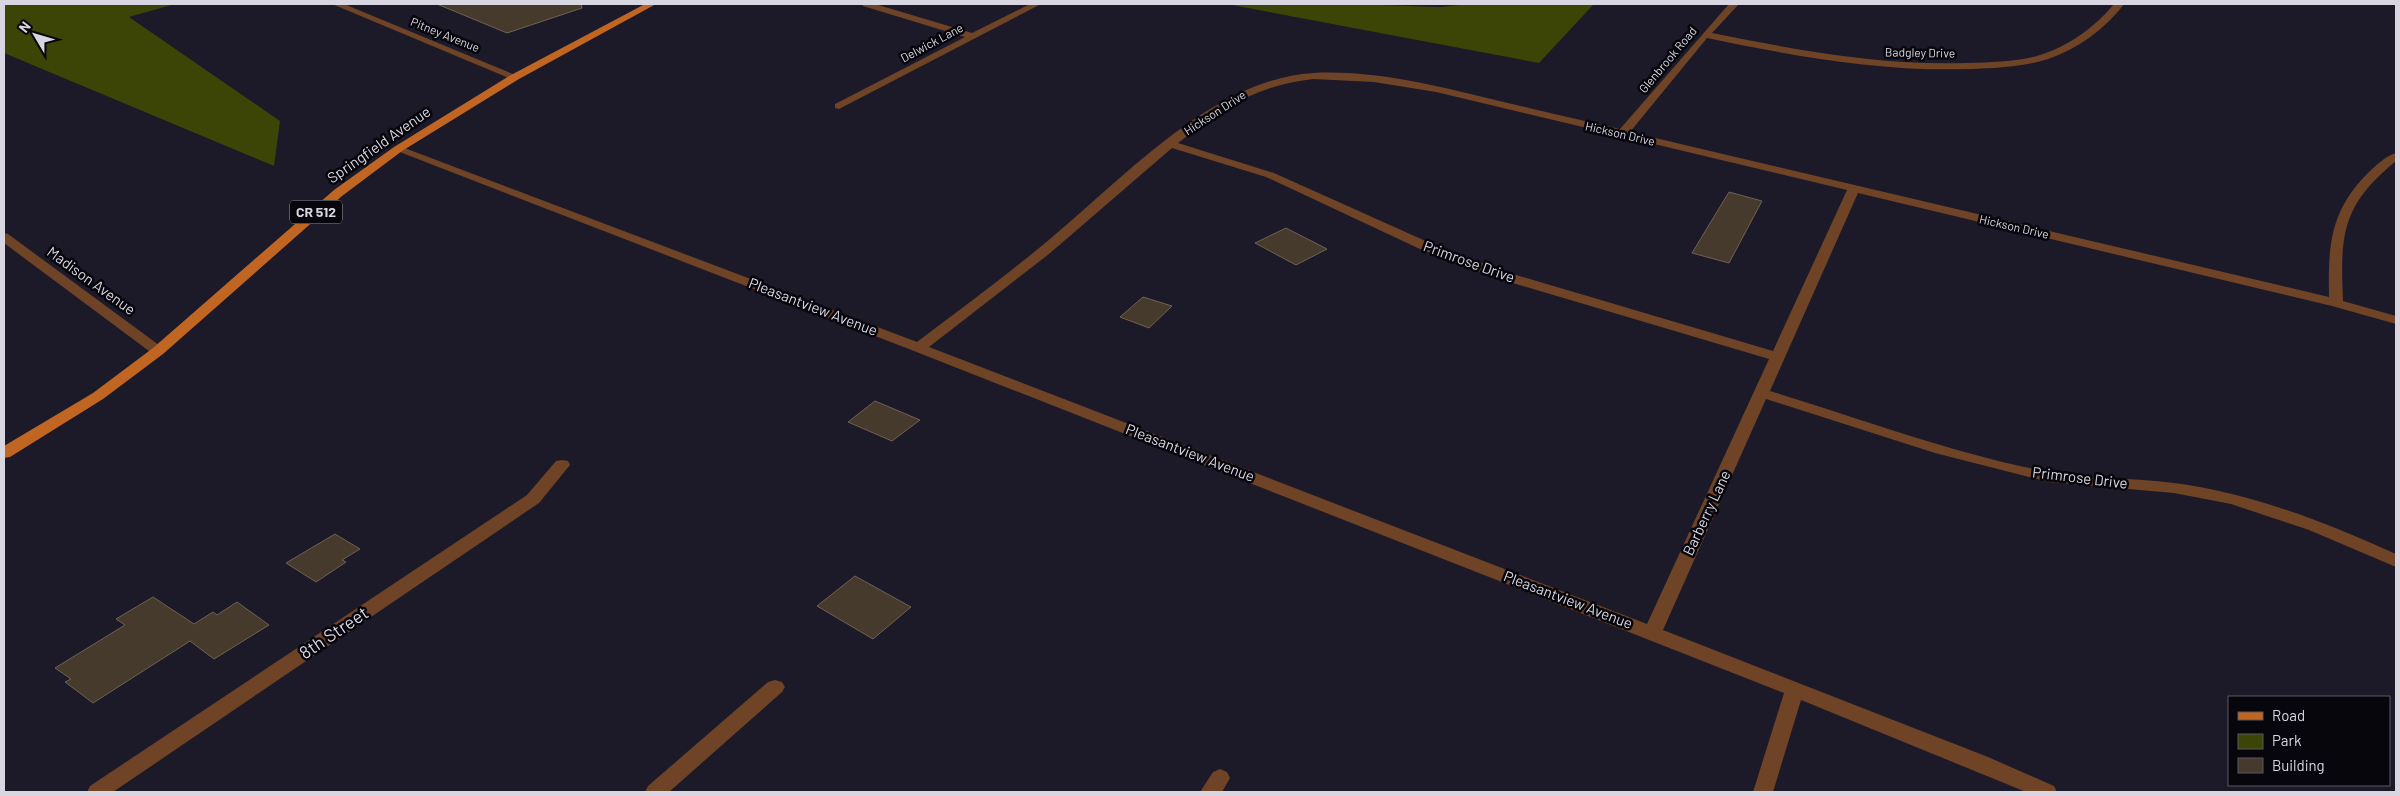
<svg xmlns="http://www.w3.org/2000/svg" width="2400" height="796" viewBox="0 0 2400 796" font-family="Barlow,sans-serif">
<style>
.green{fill:#3c4406}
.building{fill:#463a2c;stroke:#6f6253}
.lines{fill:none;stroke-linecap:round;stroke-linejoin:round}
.minor{fill:#6e4326;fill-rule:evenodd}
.major{fill:#c06622;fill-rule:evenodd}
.labels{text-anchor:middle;stroke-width:5;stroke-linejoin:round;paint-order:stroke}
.far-street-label{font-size:12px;fill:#d7d6e1;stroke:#07060c}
.shield{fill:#07060c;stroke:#9998a1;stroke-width:1}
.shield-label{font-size:14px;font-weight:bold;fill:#d7d6e1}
.street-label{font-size:15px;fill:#d7d6e1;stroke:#07060c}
.near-street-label{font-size:18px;fill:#d7d6e1;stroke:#07060c}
</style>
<rect width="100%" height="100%" fill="#1c1a29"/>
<path class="green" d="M4 4H175L129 17 280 121 274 166 4 53Z
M1227 4H1351L1440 7 1470 4H1594L1539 63Z"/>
<path class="building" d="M437 4H581L582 8 507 33Z
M1729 192 1762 201 1729 263 1692 253Z
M1286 228 1327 249 1296 265 1255 243Z
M1143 297 1172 306 1149 328 1120 317Z
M875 401 920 420 892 441 848 422Z
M335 534 360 549 342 560 346 562 316 582 286 563Z
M855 576 911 607 873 639 817 606Z
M153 597 194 624 213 612 217 615 237 602 269 625 214 659 190 641 93 703 65 682 71 679 55 668 125 625 116 619Z"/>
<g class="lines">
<path class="minor" d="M332 4H344L520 77 515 80 511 79Z
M862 4H875L972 33 1030 4H1041L839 109 835 108V104L965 37 863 6Z
M1729 4H1739L1712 33C1797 50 1881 66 1968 63 1992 62 2017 62 2040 55 2069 46 2095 27 2114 4H2124C2105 29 2078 49 2048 59 2023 67 1996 68 1970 69 1881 72 1794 56 1707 38L1630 132 2329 297C2328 245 2330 211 2368 173 2375 166 2387 155 2396 153V161C2342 205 2340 234 2343 301L2396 316V324L2332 306 1858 193 1770 391C1862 419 1954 454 2049 472 2090 480 2132 477 2174 483 2251 493 2325 522 2396 554V567L2309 530 2231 504 2174 493 2049 482 1935 453 1766 399 1663 630 1988 757 2054 786 2057 792H2026L1801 700 1773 792H1753L1784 693 914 351 392 149 398 146 402 147 917 342C962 308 1007 275 1050 239 1124 178 1213 79 1313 73 1371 70 1428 84 1483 97 1529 108 1574 119 1620 129ZM1313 79 1374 82 1436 92 1847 190 1773 351 1506 272 1430 243 1274 173 1178 143C1224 108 1254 86 1313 79ZM1172 148 1266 177 1420 249 1496 278 1769 359 1647 624 929 347 1049 254Z
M4 233 8 234 163 348 165 351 163 354H153L4 243Z
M562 460 568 461 570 465 539 503 113 792H87L90 786 527 495 556 461Z
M775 680 782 682 785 687 782 692 669 792H645L648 786 768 682Z
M1220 769 1227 772 1230 778 1222 792H1200L1213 772Z"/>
<path class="major" d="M645 4H656L519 79 402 151 342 196 163 354 103 399 10 457 4 458V446L93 393 153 348 334 190 394 147 511 75Z"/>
</g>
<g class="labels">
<g class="far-street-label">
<text transform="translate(445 35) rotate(22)" y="4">Pitney Avenue</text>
<text transform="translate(932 43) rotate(-28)" y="4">Delwick Lane</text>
<text transform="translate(1920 53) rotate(1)" y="4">Badgley Drive</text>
<text transform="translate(1668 60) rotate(-50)" y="4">Glenbrook Road</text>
<text transform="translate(1215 113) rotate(-33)" y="4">Hickson Drive</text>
<text transform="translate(1620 134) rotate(13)" y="4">Hickson Drive</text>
<text transform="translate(2014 227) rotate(13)" y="4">Hickson Drive</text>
</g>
<rect class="shield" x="290" y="200.5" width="52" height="23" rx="4"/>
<g class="shield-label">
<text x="316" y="217">CR 512</text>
</g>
<g class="street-label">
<text transform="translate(379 145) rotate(-35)" y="5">Springfield Avenue</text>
<text transform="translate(1469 262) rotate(20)" y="5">Primrose Drive</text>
<text transform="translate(91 281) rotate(36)" y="5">Madison Avenue</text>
<text transform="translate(813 307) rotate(21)" y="5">Pleasantview Avenue</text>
<text transform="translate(1190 453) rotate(21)" y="5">Pleasantview Avenue</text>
<text transform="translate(2080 478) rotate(7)" y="5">Primrose Drive</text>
<text transform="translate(1707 513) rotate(-65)" y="5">Barberry Lane</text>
<text transform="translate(1568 600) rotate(21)" y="5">Pleasantview Avenue</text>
</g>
<g class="near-street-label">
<text transform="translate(334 633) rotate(-34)" y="6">8th Street</text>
</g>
</g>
<rect width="2400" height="796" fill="none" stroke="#d7d6e1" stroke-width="10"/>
<rect x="2228" y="696" width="162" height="90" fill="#07060c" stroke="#5a5961"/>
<rect x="2238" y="712" width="25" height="8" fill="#c06622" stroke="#5a5961"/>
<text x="2272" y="721" font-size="15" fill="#d7d6e1">Road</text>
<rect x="2238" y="734" width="25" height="15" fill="#3c4406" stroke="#5a5961"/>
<text x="2272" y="746" font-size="15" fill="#d7d6e1">Park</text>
<rect x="2238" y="758" width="25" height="15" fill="#463a2c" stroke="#5a5961"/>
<text x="2272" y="771" font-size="15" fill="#d7d6e1">Building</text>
<g transform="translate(35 35) rotate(308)" stroke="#07060c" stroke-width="4" paint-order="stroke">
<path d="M0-4L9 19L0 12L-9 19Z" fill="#d7d6e1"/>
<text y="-8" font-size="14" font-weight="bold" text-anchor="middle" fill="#d7d6e1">N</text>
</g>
</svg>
